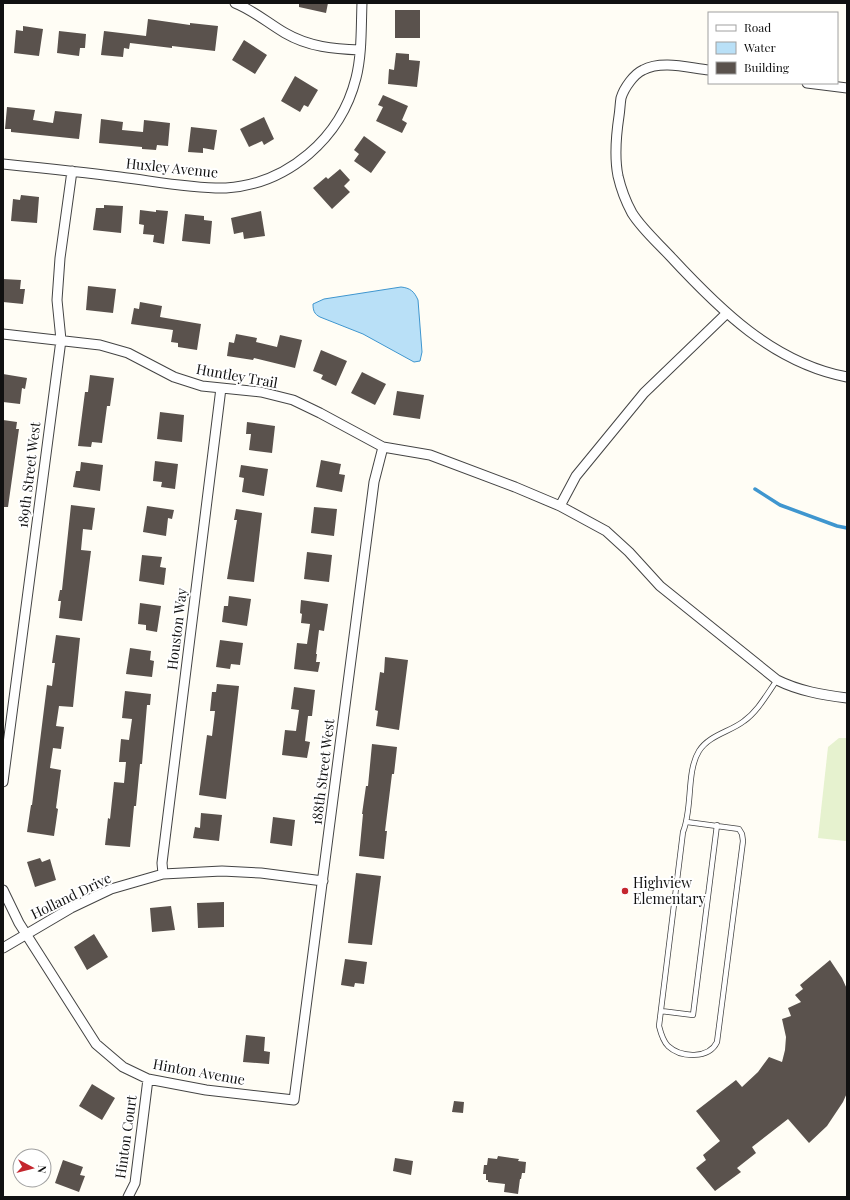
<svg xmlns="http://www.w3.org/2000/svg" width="850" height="1200" viewBox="0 0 850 1200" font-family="'Playfair Display',serif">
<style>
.pitch{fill:#e6f2cf}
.water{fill:#b9e0f7;stroke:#3f96cf}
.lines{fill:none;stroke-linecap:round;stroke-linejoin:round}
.stream{stroke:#3f96cf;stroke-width:3.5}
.building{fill:#5a524d}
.service-casing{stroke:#444;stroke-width:6}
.minor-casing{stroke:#444;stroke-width:11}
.service{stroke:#fff;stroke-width:4.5}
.minor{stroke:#fff;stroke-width:9}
.poi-dot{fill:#c4262e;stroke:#fff;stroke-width:1.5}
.labels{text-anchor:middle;stroke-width:4;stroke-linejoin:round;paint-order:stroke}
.street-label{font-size:14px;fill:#111;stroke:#fff}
.poi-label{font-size:14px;fill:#111;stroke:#fff;text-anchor:start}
</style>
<rect width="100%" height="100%" fill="#fffdf5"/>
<path class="pitch" d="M839 738H847V841H845L818 838 828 747Z"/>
<path class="water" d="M401 287C410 288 414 291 418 300L422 352 420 361 414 362 363 334 320 317C314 314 313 310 313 304L324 299Z"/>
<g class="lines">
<path class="stream" d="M755 489 780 505 837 526 847 528"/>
</g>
<path class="building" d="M299 3H328L326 13 299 7Z
M395 10H420V38H395Z
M148 19 190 25V23L218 26 215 51 172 46V48L130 43 129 49 124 48 123 57 101 55 104 31 146 36Z
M23 26 43 29 39 56 14 53 16 30 23 31Z
M59 31 86 34 85 48H80L79 56 57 53Z
M244 40 267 55 255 74 232 60Z
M396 53 409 54V60L420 61 417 87 388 84 389 69 394 70Z
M295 76 318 90 308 107 304 105 300 112 281 101Z
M383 95 408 106 402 120 407 123 402 133 376 121 383 107 378 105Z
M7 107 35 110 33 120 53 123 55 111 82 114 79 139 11 132V129H5Z
M264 117 274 139 264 145 262 141 249 147 240 129Z
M101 119 123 122 122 130 143 132 144 120 170 123 168 146 157 145 156 150 142 149V147L99 143Z
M191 127 217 130 214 150 203 148V153L188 152Z
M364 136 386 152 371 173 354 161 359 154 354 150Z
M340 169 350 180 344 186 350 192 332 209 313 188 326 177 328 179Z
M21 195 39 197 37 223 11 221 13 199 20 200Z
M104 205 123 206 121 233 93 230 96 208H104Z
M140 210 156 212V210L168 211 164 244 153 242 154 235 143 234 144 225 139 224Z
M261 211 265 236 244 239 243 232 234 234 231 218Z
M185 214 204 216V220L212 221 210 244 182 241Z
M3 279 21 280 20 289H25L23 304 3 302Z
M88 286 116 289 113 313 86 310Z
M140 302 162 306 160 317 201 324 197 350 178 347V343L171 342 173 330 131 324 134 308 139 309Z
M236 334 257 338 256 342 277 347 280 335 302 340 295 368 254 358 253 360 227 356 229 342 234 343Z
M321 350 347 361 336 386 321 379 323 375 313 371Z
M362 372 386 384 375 405 351 393Z
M3 374 27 378 25 389 22 388 20 404 3 402Z
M90 375 114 378 110 406H107L102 443 92 442 91 447 78 446 85 392H88Z
M397 391 424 395 420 419 393 415Z
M160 412 184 415 182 442 157 439Z
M3 420 17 422 16 429H19L8 507H3Z
M247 422 275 426 272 453 249 450 251 434H246Z
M321 460 341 464 339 474 345 475 342 492 316 487Z
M155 461 178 464 175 489 161 487 162 482 153 481Z
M81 462 103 465 100 491 73 487 76 471H80Z
M241 465 268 469 264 496 242 492 244 478 239 477Z
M71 505 95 508 92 530 83 529 81 550 91 551 82 621 59 618 61 601H58L60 590H62Z
M147 506 174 510 172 519 168 518 166 536 143 532Z
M314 507 337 509 334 536 311 533Z
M236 509 262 513 254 582 227 579 237 520H234Z
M307 552 332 555 329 582 304 579Z
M142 555 162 557 160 567 166 568 164 585 139 581Z
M229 596 251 599 247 626 222 622 224 606H228Z
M301 600 328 604 324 631 319 630 316 654H317L316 662H320L318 672 294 669 297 643 307 644 310 624 301 623 302 614 300 613Z
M140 603 161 606 157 632 146 630V625L138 624Z
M56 635 80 638 73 707 59 706 56 726 64 727 61 749 53 748 50 768 61 770 56 808 58 809 54 836 27 832 31 805H32L47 685 52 686 55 663H52Z
M220 640 243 643 240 665 231 664 230 669 216 667Z
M130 648 151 651 150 660 154 661 152 677 126 674Z
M385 657 408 660 399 730 376 726 378 711 375 710 380 672 384 673Z
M217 684 239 686 226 799 199 795 207 735 212 736 215 711H210L212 692H216Z
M294 687 315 690 312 716H308L305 741 310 742 307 758 282 755 285 730 296 731 299 710 291 709Z
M125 691 151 694 150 705H147L142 764H140L136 806H134L130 847 105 845 108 818 110 819 114 782 124 783 126 762H119L121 739 129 740 132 719 122 718Z
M372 744 397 747 394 774H392L385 831H387L384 859 359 856 363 814H362L366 786H368Z
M201 813 222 815 219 841 193 838 195 827 200 828Z
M273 817 295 820 292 846 270 843Z
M40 858 42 862 50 859 56 880 35 887 27 862Z
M356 873 381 876 372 945 348 943Z
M224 902V927L198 928 197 903Z
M171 906 175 930 152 932 150 908Z
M94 934 108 957 87 970 74 947Z
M345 959 367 962 364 984 355 983 354 987 341 985Z
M830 960 842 978 847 989V1093L843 1102 827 1126 809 1143 788 1119 752 1147 756 1153 737 1168 741 1172 715 1191 696 1168 706 1160 703 1155 720 1141 696 1111 736 1080 742 1087 758 1072 769 1057 782 1062 785 1050 786 1037 782 1019 791 1016 788 1008 801 1002 795 995 803 989 800 985Z
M246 1035 265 1037 264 1051 270 1052 269 1064 243 1062Z
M92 1084 115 1098 102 1120 79 1106Z
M454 1101 464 1102 463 1113 452 1112Z
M498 1156 519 1159 518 1161 526 1162 525 1173H522L521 1179H520L518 1194 504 1192 505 1184 488 1182V1180H486V1174H483L484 1165H487L488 1158 497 1159Z
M395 1158 413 1161 411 1175 393 1171Z
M63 1160 83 1167 80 1175 85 1176 79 1192 55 1183Z"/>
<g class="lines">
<g class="service-casing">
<path id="service" d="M687 822 739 829 742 834 743 841 717 1042C709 1059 681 1058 668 1046 663 1041 661 1034 659 1026L683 832C693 808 686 772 699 751 709 735 730 732 744 721 758 711 767 694 777 680
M661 1011 693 1015 717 825"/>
</g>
<g class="minor-casing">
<path id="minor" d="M235 3C253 10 268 23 285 33 309 47 334 49 360 50
M709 70C689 68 662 60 643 70 634 74 624 88 621 98 620 104 620 110 619 116 616 136 614 156 618 176 621 189 626 202 632 213 642 229 658 243 670 256 719 309 773 363 847 377
M807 83 847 88
M3 164C42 168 81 172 120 177 153 181 194 189 226 188 288 184 341 138 356 78 362 54 361 28 362 3
M3 334 100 345 128 353 174 377 202 386 261 392 293 400 320 413 383 447 430 455 515 487 560 506 606 531 629 552 660 586 777 680C799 691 823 695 847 698
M560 506 576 476 644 393 727 313
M3 782 61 340 57 300 60 258 72 171
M163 874 162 863 221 388
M3 890 19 923 96 1044 123 1067 148 1079 206 1090 294 1100 374 482 383 447
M3 948 71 908 111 889 163 874 222 871 261 873 323 881
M128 1197 135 1183 148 1079"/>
</g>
<use href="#service" class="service"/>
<use href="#minor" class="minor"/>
</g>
<circle class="poi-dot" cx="625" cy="891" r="4"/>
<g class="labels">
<g class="street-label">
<text transform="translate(172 168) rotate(6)" y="5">Huxley Avenue</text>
<text transform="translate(237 376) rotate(10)" y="5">Huntley Trail</text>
<text transform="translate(29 475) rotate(-83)" y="5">189th Street West</text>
<text transform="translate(177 629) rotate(-83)" y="5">Houston Way</text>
<text transform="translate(323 772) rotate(-83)" y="5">188th Street West</text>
<text transform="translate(71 896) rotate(-26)" y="5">Holland Drive</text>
<text transform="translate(199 1072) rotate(10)" y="5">Hinton Avenue</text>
<text transform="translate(126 1137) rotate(-82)" y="5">Hinton Court</text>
</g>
<g class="poi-label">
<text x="633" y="888">Highview<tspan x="633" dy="16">Elementary</tspan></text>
</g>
</g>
<rect width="850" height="1200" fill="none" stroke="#111111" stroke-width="8"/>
<rect x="708" y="12" width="130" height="72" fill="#ffffff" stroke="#a0a0a0"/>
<rect x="716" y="25" width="20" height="6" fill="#ffffff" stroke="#a0a0a0"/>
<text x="744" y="32" font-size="12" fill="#111111">Road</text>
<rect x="716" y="42" width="20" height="12" fill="#b9e0f7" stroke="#a0a0a0"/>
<text x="744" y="52" font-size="12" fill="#111111">Water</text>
<rect x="716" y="62" width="20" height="12" fill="#5a524d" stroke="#a0a0a0"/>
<text x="744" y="72" font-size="12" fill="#111111">Building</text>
<g transform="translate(32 1168) rotate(97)"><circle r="19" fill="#ffffff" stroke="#a0a0a0"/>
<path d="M0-3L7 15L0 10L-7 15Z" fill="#c4262e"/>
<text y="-6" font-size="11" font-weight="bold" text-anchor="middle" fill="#111111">N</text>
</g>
</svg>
